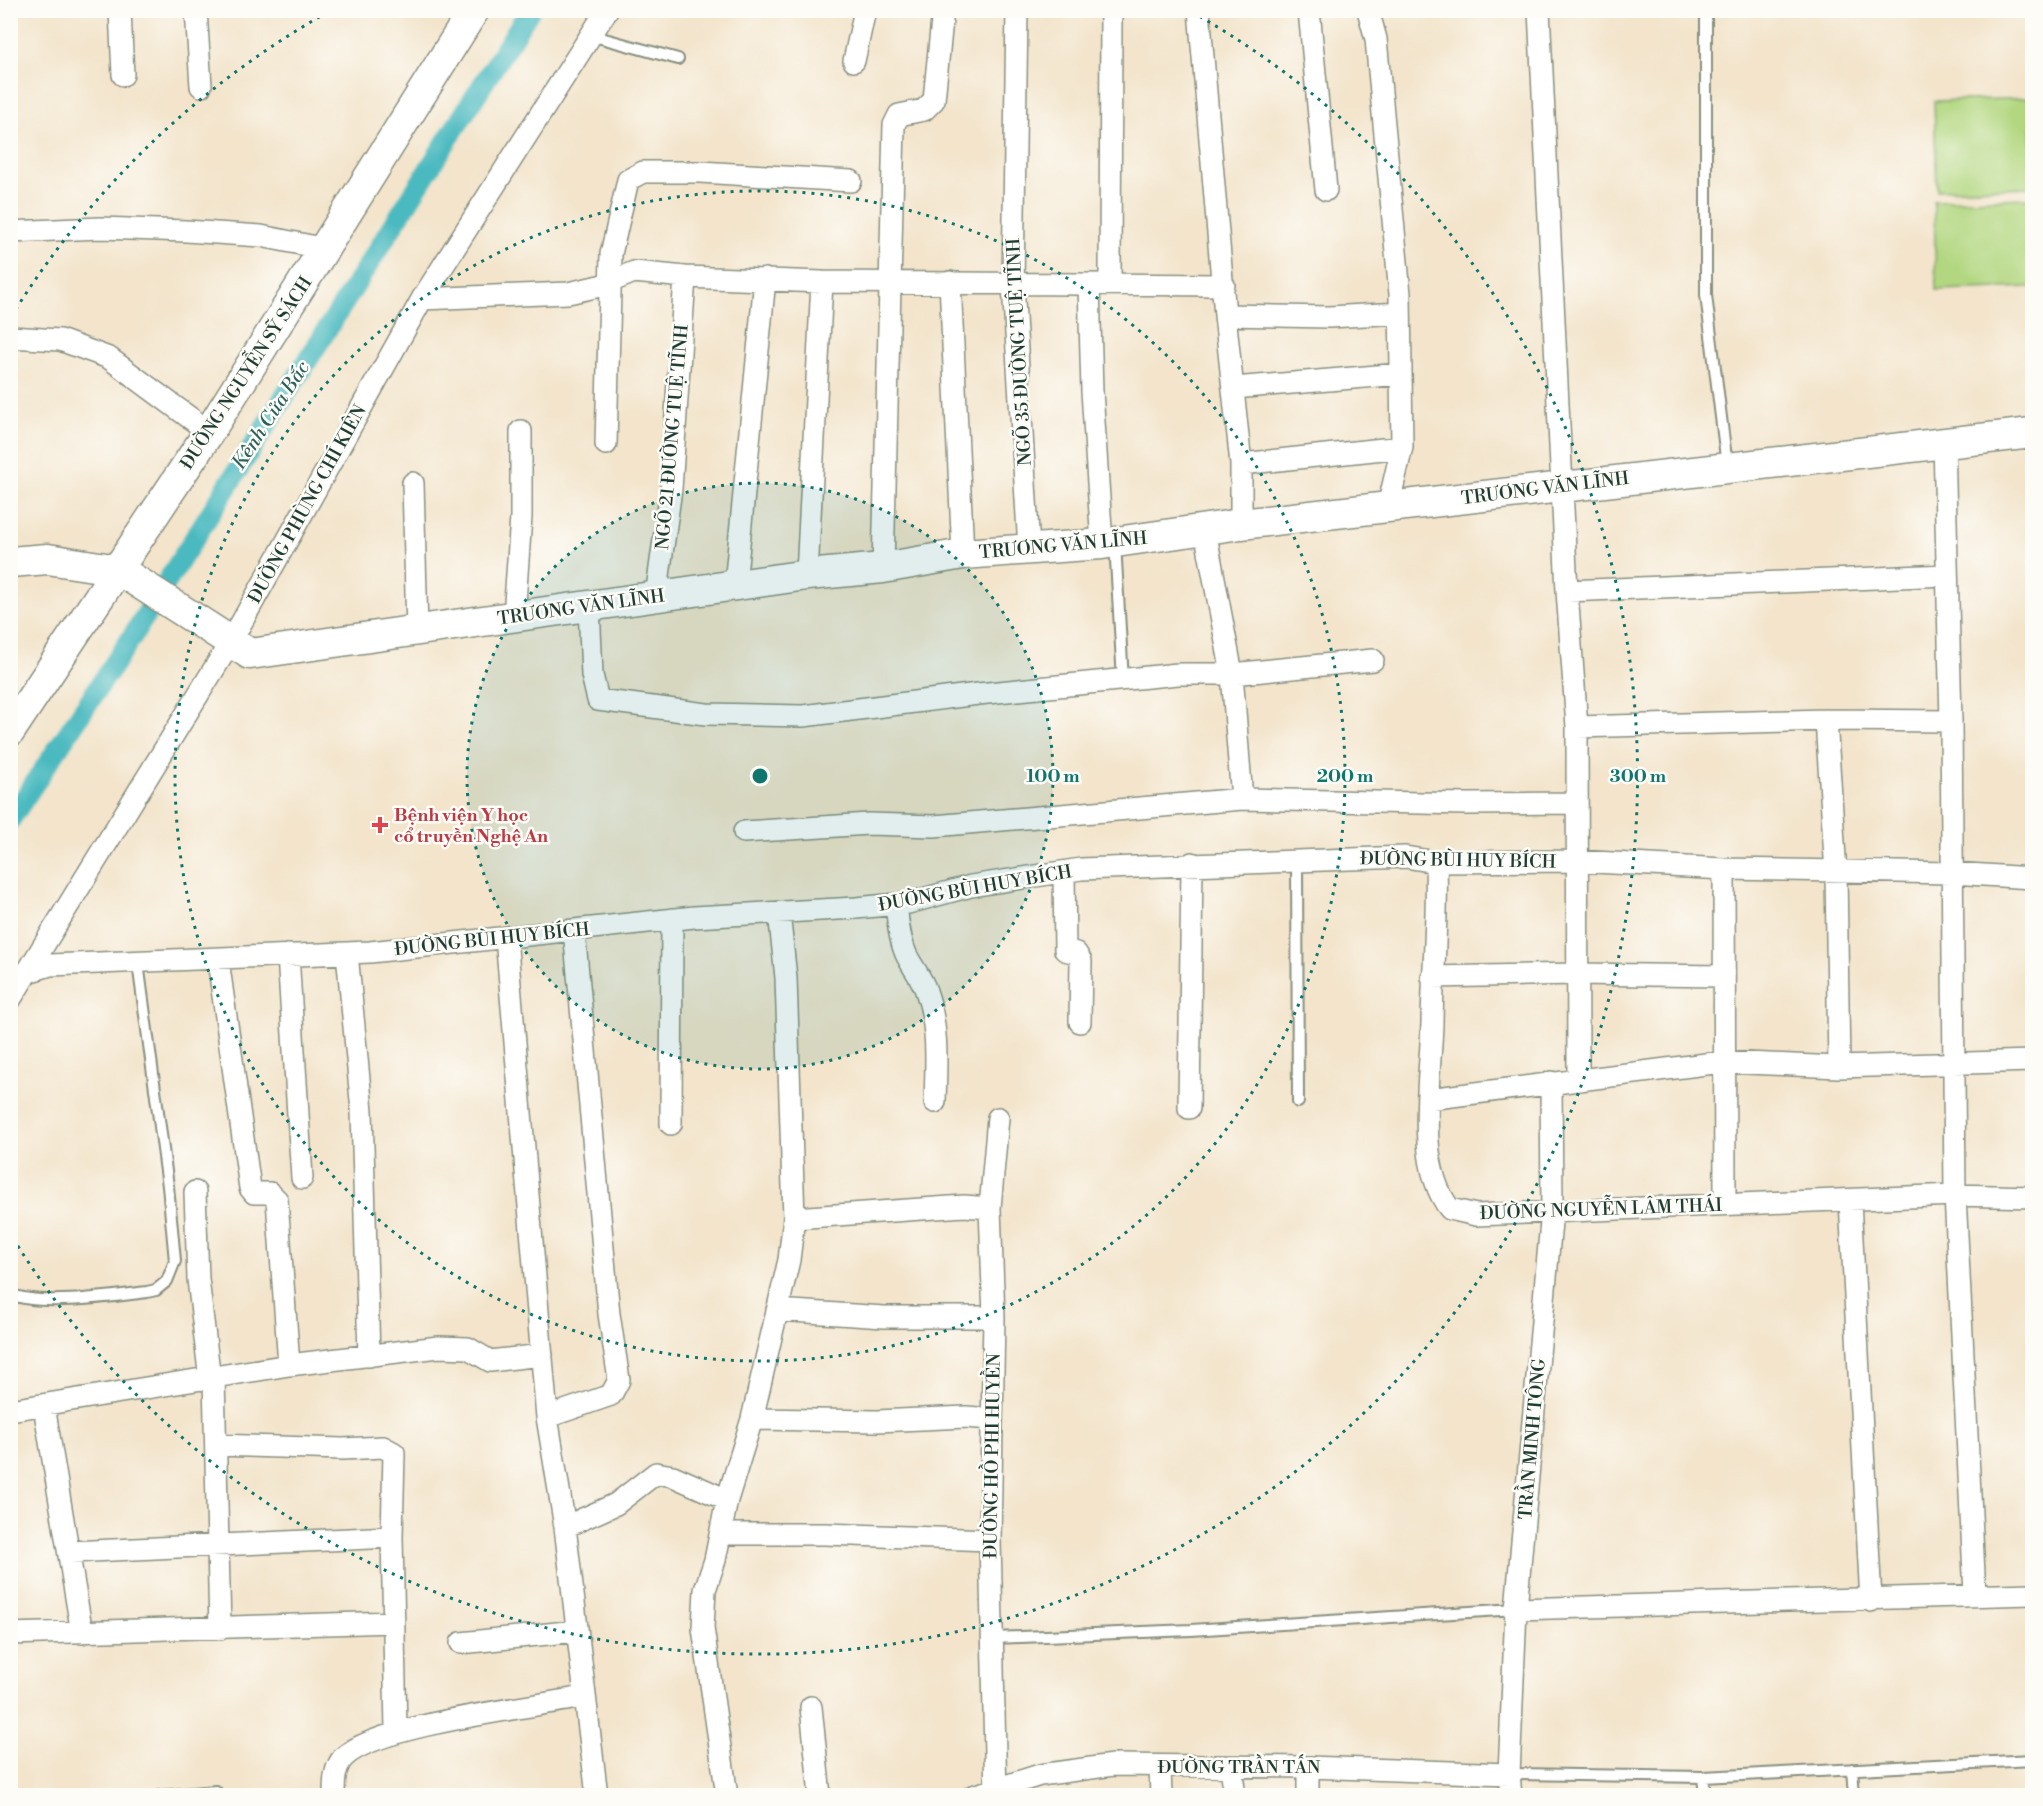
<svg xmlns="http://www.w3.org/2000/svg" width="2043" height="1806" viewBox="0 0 2043 1806" font-family="'Libre Bodoni',serif">
<style>
.park{fill:#b2d780;stroke:#688a5a;stroke-width:1.5}
.lines{fill:none;stroke-linecap:round;stroke-linejoin:round}
.canal{stroke:#4bbac0;stroke-width:21}
.lane-casing{stroke:#899080;stroke-width:14}
.street-casing{stroke:#899080;stroke-width:24}
.secondary-casing{stroke:#899080;stroke-width:33}
.lane{stroke:#fff;stroke-width:10}
.street{stroke:#fff;stroke-width:21}
.secondary{stroke:#fff;stroke-width:30}
.ring{fill:none;stroke:#0f766e;stroke-width:3;stroke-dasharray:3 6}
.health-dot{fill:#e0444e;stroke:#fdfcf7;stroke-width:2}
.labels{text-anchor:middle;stroke-width:5;stroke-linejoin:round;paint-order:stroke}
.street-label{font-size:18px;fill:#1f3d34;stroke:#fdfcf7}
.health-label{font-size:18px;font-weight:bold;fill:#be3a42;stroke:#fdfcf7;text-anchor:start}
.water-label{font-size:20px;font-style:italic;fill:#2c625e;stroke:#fdfcf7}
.centre{fill:#0f766e;stroke:#fdfcf7;stroke-width:3}
.ring-label{font-size:18px;text-anchor:middle;font-weight:bold;fill:#0f766e;stroke:#fdfcf7;stroke-width:5;stroke-linejoin:round;paint-order:stroke}
</style>
<rect width="100%" height="100%" fill="#fdfcf7"/>
<filter id="ink" filterUnits="userSpaceOnUse"><feTurbulence type="fractalNoise" baseFrequency=".0167" numOctaves="2"/><feDisplacementMap in="SourceGraphic" scale="12" xChannelSelector="R" yChannelSelector="G"/><feConvolveMatrix kernelMatrix="1 2 1 2 8 2 1 2 1" color-interpolation-filters="sRGB"/></filter>
<filter id="wash" filterUnits="userSpaceOnUse"><feTurbulence type="fractalNoise" baseFrequency=".008" numOctaves="4" result="noise"/><feDisplacementMap in="SourceGraphic" scale="24" xChannelSelector="R" yChannelSelector="G"/><feGaussianBlur stdDeviation="1.35" result="paint"/><feColorMatrix in="noise" values="0 0 0 0 0 0 0 0 0 0 0 0 0 0 0 0 0 1.4 0 .05"/><feComposite in="paint" operator="in"/></filter>
<g filter="url(#wash)">
<rect width="100%" height="100%" fill="#f3e4cb"/>
<path class="park" d="M2032 98V187L1937 190 1934 101Z
M2032 198V287L1936 290 1934 201Z"/>
<g class="lines">
<path class="canal" d="M10 820 126 646 530 10"/>
</g>
</g>
<g filter="url(#ink)">
<g class="lines">
<g class="lane-casing">
<path id="lane" d="M1706 10V295L1727 466
M590 35 678 59
M1115 543 1123 681
M1297 859 1298 1102
M10 1294C40 1307 114 1296 147 1292L156 1290 167 1281 175 1261 168 1186 138 963
M994 1638 1191 1630 1516 1609
M1852 1769 1854 1796
M1509 1774 1703 1777 2032 1760
M1703 1777 1705 1796
M159 1796 216 1791"/>
</g>
<g class="street-casing">
<path id="street" d="M120 10 123 75
M196 10 201 86
M1017 10 1013 284 1029 549
M1199 10 1225 315 1241 464V524
M1309 10 1326 190
M1368 10 1376 39 1400 294 1402 447 1388 507
M1539 10 1567 591 1577 727 1578 1078
M854 61 865 10
M10 232 100 228 186 231 261 236 326 249
M950 282 963 554
M1110 283 1111 10
M1089 285 1092 391 1102 544
M422 299 568 293 600 286 634 272 685 277 822 282 1224 285
M1225 315 1329 317 1400 313
M10 337 60 340 109 358 209 432
M1233 388 1401 374
M1944 442 1951 721 1955 1195 1975 1594
M606 444 611 254 628 180 643 172H700L851 181
M1241 464 1402 447
M413 483 417 630
M1205 530 1232 674 1242 799
M883 568 894 125 899 115 924 110 934 100 943 10
M807 575 822 282
M735 585 765 279
M1567 591 1946 575
M656 597 671 489 685 277
M589 606 592 675 598 700 706 714 803 716 978 694 1178 674H1232L1373 660
M514 617 521 517V431
M1826 720 1836 873 1839 1067
M1577 727 1826 720 1951 721
M744 832 869 824 934 826 1242 799 1466 804 1576 803
M1436 862C1438 916 1433 968 1432 1022 1431 1077 1414 1164 1450 1209L1476 1215 1955 1195 2032 1197
M1724 869 1725 1204
M1064 873 1065 950 1076 953 1081 961 1080 1022
M896 904C898 921 899 938 906 954 912 967 922 978 926 991 939 1027 936 1065 935 1102
M506 937 547 1417 565 1527 597 1796
M347 953 362 1111 369 1356
M288 955 302 1178
M218 960 250 1188 254 1193H270L277 1200 289 1365
M28 972 50 965 370 952 694 917 856 908 908 903 971 886 1081 869 1405 857 1436 862 1576 861 1724 869 1952 873 2032 878
M1432 977 1576 974 1722 976
M10 1000 230 643 422 299 607 10
M1428 1099 1722 1062 1839 1067 2032 1061
M1189 1108 1192 863
M671 1124 672 919
M195 1192 198 1279 210 1380
M1850 1201 1871 1601
M794 1218 964 1206 990 1208
M777 1310 884 1317H994
M214 1379 220 1629
M44 1406 82 1633
M10 1410 289 1365 439 1347 468 1348 490 1361 542 1355
M547 1417 611 1395 619 1380 609 1314 574 930
M752 1419 877 1421 966 1417 991 1419
M217 1445 343 1449 383 1447 394 1453 392 1537 396 1731
M565 1527 616 1504 656 1473 673 1476 727 1500
M721 1534H825L990 1540
M70 1552 392 1537
M1516 1609 2032 1594
M10 1634 393 1622
M461 1643 576 1631
M811 1707 820 1796
M1160 1767 1161 1796
M1231 1767 1235 1796
M1308 1767V1796
M334 1796C334 1782 334 1767 344 1757 376 1725 532 1707 583 1697
M727 1796 703 1628 705 1590 715 1560 727 1500 752 1419 789 1260 794 1218 786 978 779 912
M973 1796 1040 1775 1113 1765 1308 1767 1509 1774
M996 1796 990 1540 994 1317 990 1208 998 1118
M1511 1796 1509 1774 1516 1609 1552 1211 1551 1082"/>
</g>
<g class="secondary-casing">
<path id="secondary" d="M10 562 48 559 119 570 250 654 807 575 883 568 963 554 1102 544 1241 524 2032 433
M10 731 209 432 474 10"/>
</g>
<use href="#lane" class="lane"/>
<use href="#street" class="street"/>
<use href="#secondary" class="secondary"/>
</g>
</g>
<circle cx="760" cy="776" r="293" fill="#0f766e" fill-opacity=".12"/>
<g class="ring">
<circle cx="760" cy="776" r="293"/>
<circle cx="760" cy="776" r="585"/>
<path d="M11 317A878 878 0 0 1 328 12M1192 12A878 878 0 1 1 11 1235"/>
</g>
<path class="health-dot" d="M377 816h6v6h6v6h-6v6h-6v-6h-6v-6h6z"/>
<g class="labels">
<g class="street-label">
<text transform="translate(1019 352) rotate(-93)" y="6">NGÕ 35 ĐƯỜNG TUỆ TĨNH</text>
<text transform="translate(246 373) rotate(-57)" y="6">ĐƯỜNG NGUYỄN SỸ SÁCH</text>
<text transform="translate(672 437) rotate(-85)" y="6">NGÕ 21 ĐƯỜNG TUỆ TĨNH</text>
<text transform="translate(1545 488) rotate(-7)" y="6">TRƯƠNG VĂN LĨNH</text>
<text transform="translate(307 504) rotate(-61)" y="6">ĐƯỜNG PHÙNG CHÍ KIÊN</text>
<text transform="translate(1063 545) rotate(-5)" y="6">TRƯƠNG VĂN LĨNH</text>
<text transform="translate(581 607) rotate(-8)" y="6">TRƯƠNG VĂN LĨNH</text>
<text transform="translate(1458 860) rotate(1)" y="6">ĐƯỜNG BÙI HUY BÍCH</text>
<text transform="translate(975 888) rotate(-10)" y="6">ĐƯỜNG BÙI HUY BÍCH</text>
<text transform="translate(492 939) rotate(-6)" y="6">ĐƯỜNG BÙI HUY BÍCH</text>
<text transform="translate(1601 1209) rotate(-2)" y="6">ĐƯỜNG NGUYỄN LÂM THÁI</text>
<text transform="translate(1532 1439) rotate(-85)" y="6">TRẦN MINH TÔNG</text>
<text transform="translate(992 1456) rotate(-89)" y="6">ĐƯỜNG HỒ PHI HUYỀN</text>
<text x="1239" y="1773">ĐƯỜNG TRẦN TẤN</text>
</g>
<g class="health-label">
<text x="394" y="821">Bệnh viện Y học<tspan x="394" dy="21">cổ truyền Nghệ An</tspan></text>
</g>
<g class="water-label">
<text transform="translate(270 415) rotate(-57)" y="7">Kênh Cửa Bắc</text>
</g>
</g>
<circle cx="760" cy="776" r="9" class="centre"/>
<g class="ring-label">
<text x="1053" y="782">100 m</text>
<text x="1345" y="782">200 m</text>
<text x="1638" y="782">300 m</text>
</g>
<rect width="2043" height="1806" fill="none" stroke="#fdfcf7" stroke-width="36"/>
</svg>
